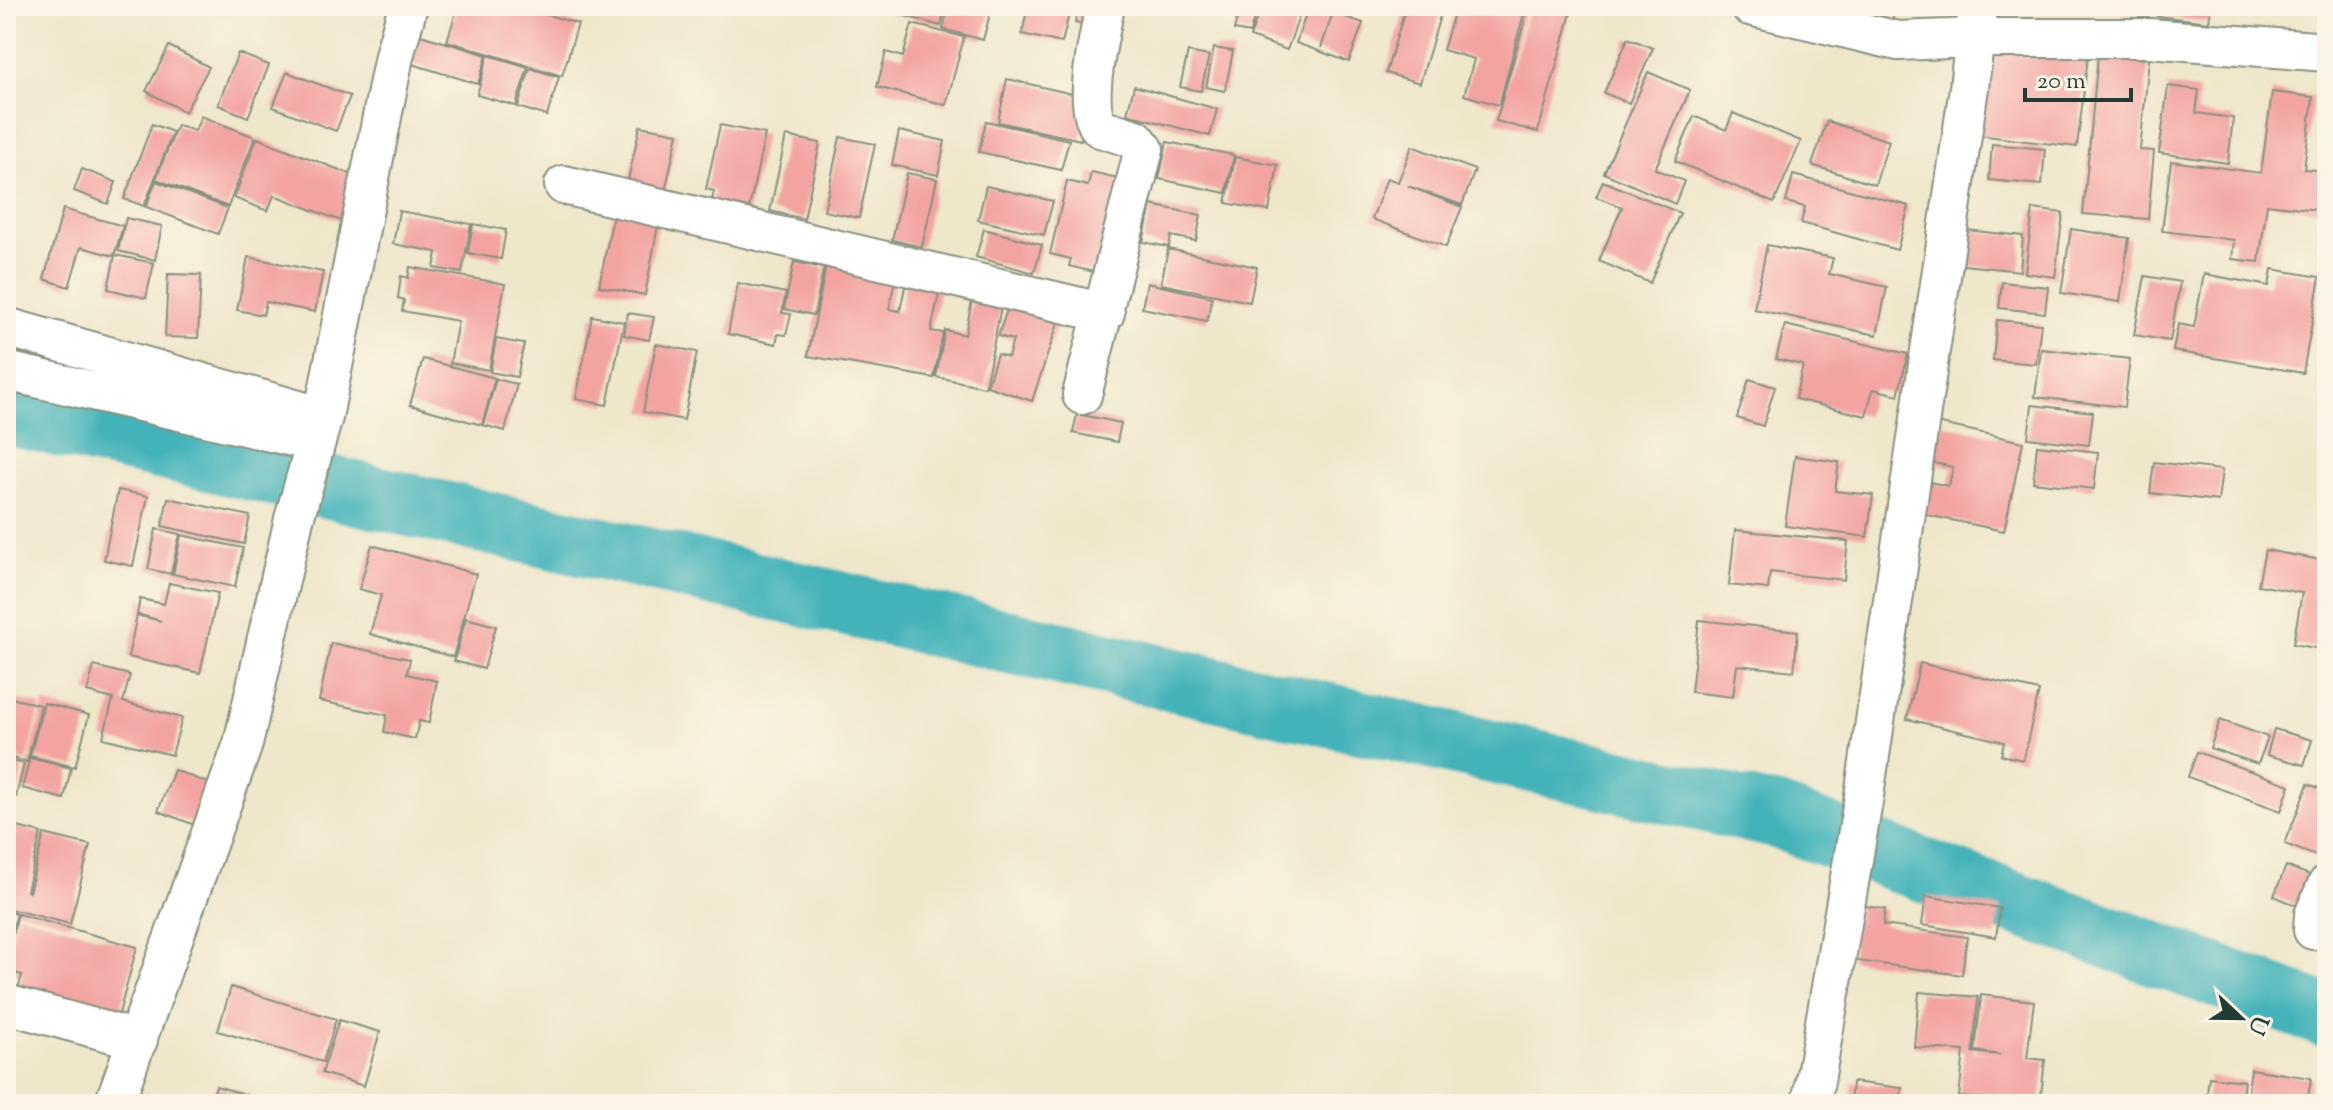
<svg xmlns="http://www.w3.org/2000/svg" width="2333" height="1110" viewBox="0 0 2333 1110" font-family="'Sorts Mill Goudy',serif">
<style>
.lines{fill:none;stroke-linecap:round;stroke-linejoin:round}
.river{stroke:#42b3b9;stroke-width:64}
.building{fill:#f3a4a1}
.minor-casing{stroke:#86927f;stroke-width:42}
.minor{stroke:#fff;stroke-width:38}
</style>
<rect width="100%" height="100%" fill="#fcf5e5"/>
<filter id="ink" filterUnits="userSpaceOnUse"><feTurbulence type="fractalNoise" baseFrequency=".0125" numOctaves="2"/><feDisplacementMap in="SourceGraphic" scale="16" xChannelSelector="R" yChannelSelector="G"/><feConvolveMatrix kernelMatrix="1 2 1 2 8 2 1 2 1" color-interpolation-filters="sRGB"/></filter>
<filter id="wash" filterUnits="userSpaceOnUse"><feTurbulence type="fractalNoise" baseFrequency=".006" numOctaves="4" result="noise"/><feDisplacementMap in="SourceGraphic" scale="32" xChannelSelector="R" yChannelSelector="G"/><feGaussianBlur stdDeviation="1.8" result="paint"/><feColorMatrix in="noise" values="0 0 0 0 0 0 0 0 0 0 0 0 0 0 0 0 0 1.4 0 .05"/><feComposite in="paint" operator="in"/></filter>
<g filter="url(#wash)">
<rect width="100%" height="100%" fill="#eee7ca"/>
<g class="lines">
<path class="river" d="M6 413 1777 817 2327 1016"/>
</g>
<g id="blocks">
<path class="building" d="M458 6H518L578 24 562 76 447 41Z
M869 6H946L941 26Z
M949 6H992L983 40 943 29Z
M1028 6H1071L1062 43 1022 34Z
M1079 6H1099L1094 27 1075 23Z
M1217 6H1256L1254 16Z
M1261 6H1303L1287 50 1250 37Z
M1309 6H1335L1321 48 1333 13 1363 23 1349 62 1296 43Z
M1406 6H1443L1420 83 1386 73Z
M1456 6H1526L1499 105 1464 95 1474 59 1443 50Z
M1529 6H1573L1538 132 1496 121Z
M1837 6H1896L1889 34 1833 20Z
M2090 6H2152L2151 15 2090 9Z
M2158 6H2211L2209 22 2157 16Z
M1238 14 1254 17 1250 33 1234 30Z
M912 24 964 37 946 105 877 87 886 52 903 57Z
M420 35 487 55 478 84 412 64Z
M1628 38 1653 48 1629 103 1604 93Z
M1988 45 2088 57 2077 147 1977 135Z
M169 46 209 67 185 112 146 91Z
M1214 48 1233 51 1225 91 1206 87Z
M1188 52 1209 56 1201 91 1180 87Z
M238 53 269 65 248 117 218 105Z
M488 55 528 67 516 106 477 95Z
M2098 55 2149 59 2140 150 2154 151 2148 219 2083 214Z
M530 68 559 77 547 116 518 107Z
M287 72 350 96 336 131 273 107Z
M1648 72 1690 90 1655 169 1684 181 1675 204 1604 173Z
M1007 79 1090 98 1081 140 998 122Z
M1134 86 1217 109 1210 136 1127 114Z
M2168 86 2199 90 2196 113 2233 118 2228 163 2159 153Z
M2272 92 2313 97 2304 169 2327 171V211L2267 204 2259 262 2232 259 2234 240 2162 231 2171 161 2261 173Z
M1733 113 1801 141 1774 203 1675 161 1694 116 1726 130Z
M201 116 255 137 228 207 156 179 177 125 195 131Z
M986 121 1069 140 1061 170 979 152Z
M1827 121 1889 141 1875 185 1812 165Z
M152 124 173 132 144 206 124 199Z
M720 125 765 134 747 218 710 211 714 191 706 189Z
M640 126 678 133 663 201 625 194Z
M899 131 945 141 938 175 892 165Z
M786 136 820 143 804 219 770 211Z
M840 137 875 144 859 218 824 211Z
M257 138 366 180 349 224 274 195 268 211 234 198Z
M1167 142 1234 155 1226 193 1159 179Z
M1992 144 2045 149 2042 185 1989 180Z
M1412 146 1475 170 1462 205 1408 186 1462 207 1446 247 1372 219 1387 178 1398 182Z
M1235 157 1278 165 1269 211 1226 203Z
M82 169 116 182 108 204 74 191Z
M1091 172 1132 181 1110 276 1069 266 1071 259 1050 254 1067 181 1088 186Z
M907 173 937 179 922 247 892 240Z
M1793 175 1909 206 1897 250 1801 223 1805 207 1786 202Z
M156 181 228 208 218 234 146 207Z
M1603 181 1680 213 1650 283 1599 261 1622 207 1596 197Z
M986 186 1053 201 1044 235 978 220Z
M1151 205 1201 215 1196 241 1171 236 1169 247 1143 242Z
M63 209 123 226 114 256 81 247 69 287 44 279Z
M2033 209 2063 213 2055 277 2025 273Z
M399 211 471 224 462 273 434 268 437 252 393 244Z
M614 211 659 220 645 295 599 286Z
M126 218 162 226 155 260 118 251Z
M473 224 506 230 501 259 468 253Z
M984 229 1042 245 1034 273 976 257Z
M2071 229 2129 238 2120 302 2061 293Z
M1966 230 2023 236 2020 271 1963 265Z
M1767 245 1833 258 1829 274 1887 287 1877 335 1754 309Z
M1168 249 1257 267 1250 302 1161 284Z
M115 255 154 263 146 298 108 289Z
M248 257 323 272 315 312 266 302 263 315 237 310Z
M827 261 896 275 889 309 900 311 907 277 941 284 931 331 943 333 934 378 808 356Z
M794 262 824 268 814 315 784 309Z
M410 267 505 284 489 370 450 363 458 321 402 311 404 300 398 298 401 276 408 278Z
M2272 269 2320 277 2303 373 2173 351 2178 324 2194 327 2204 274 2269 286Z
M168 274 201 275 198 338 165 337Z
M2145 276 2180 282 2170 341 2134 335Z
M2002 282 2048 287 2045 313 1999 308Z
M738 283 786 293 782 313 791 314 786 335 778 334 776 344 728 334Z
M1147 283 1212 297 1207 321 1142 308Z
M974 291 1003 297 985 387 936 377 945 330 965 335Z
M1010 301 1060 317 1032 401 987 386 997 354 1008 357 1013 340 998 336Z
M628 313 654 317 649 340 624 335Z
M592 316 624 322 607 405 576 399Z
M1997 320 2041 324 2036 364 1993 360Z
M1785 325 1908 354 1898 395 1873 389 1866 416 1795 399 1803 365 1776 359Z
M496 339 524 344 517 377 490 372Z
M656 344 697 352 684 420 643 412Z
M2041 349 2130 359 2124 407 2035 397Z
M423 359 495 378 482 425 410 405Z
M496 379 517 384 505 431 483 425Z
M1749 379 1775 387 1763 426 1737 418Z
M2032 405 2093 412 2089 445 2028 438Z
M1077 414 1121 423 1117 442 1073 433Z
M1932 422 2023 442 2004 531 1922 514 1929 482 1949 486 1953 467 1924 461Z
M2037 445 2098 452 2094 489 2033 482Z
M1795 456 1839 462 1835 491 1873 495 1867 537 1785 526Z
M2154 462 2222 470 2218 501 2150 493Z
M118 490 148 496 133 566 104 560Z
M168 498 250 516 244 544 162 526Z
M156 529 180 534 171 574 148 569Z
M1735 530 1848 541 1844 580 1770 572 1768 589 1729 585Z
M181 535 243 548 235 587 173 574Z
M372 545 476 574 453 657 370 634 381 595 359 589Z
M2265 550 2327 561V650L2293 644 2302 593 2258 585Z
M169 583 218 593 200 673 128 657 137 615 161 621 137 614 140 599 164 604Z
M466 618 496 626 484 669 454 661Z
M1699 620 1798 631 1794 671 1737 665 1733 697 1691 692Z
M331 643 410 659 407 674 437 681 429 723 419 721 415 739 384 732 387 715 319 701Z
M1920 663 2039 691 2023 760 2001 755 2004 742 1907 719Z
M94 666 130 675 123 702 182 718 172 755 103 738 113 699 87 692Z
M6 697 41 705 27 762 6 756Z
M44 703 89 715 75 767 30 756Z
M2220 720 2268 737 2258 764 2210 748Z
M2274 729 2312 740 2304 765 2267 755Z
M2197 752 2290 785 2281 811 2188 777Z
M30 758 71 768 64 799 22 788Z
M6 759 24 764 16 797 6 794Z
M174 770 216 786 200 827 158 811Z
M2308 784 2327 791V841L2321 858 2285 844Z
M6 824 41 833 27 891 29 892 44 834 90 845 70 924 6 908Z
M2286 866 2317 878 2305 909 2274 896Z
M1926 896 2000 908 1996 937 1922 925Z
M1859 905 1885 909 1883 925 1967 937 1962 975 1851 960Z
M6 911 17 914 7 948H6Z
M18 914 137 947 117 1021 17 993 22 975 6 971V957Z
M231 987 336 1019 323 1062 218 1031Z
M1919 992 1978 997 1973 1052 2000 1055 1975 1051 1981 995 2034 1001 2027 1058 2045 1060 2040 1104 1959 1097 1964 1051 1914 1047Z
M339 1020 380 1032 364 1086 322 1073Z
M2251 1069 2311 1078 2307 1104H2246Z
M2209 1077 2244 1081 2241 1104H2206Z
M1852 1082 1902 1088 1900 1104H1850Z
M216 1086 274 1103V1104H210Z"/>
</g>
</g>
<g filter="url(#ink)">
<use href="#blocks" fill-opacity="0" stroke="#86927f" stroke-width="2"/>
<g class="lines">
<g class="minor-casing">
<path id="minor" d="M1750 6 1898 41 1974 38H2149L2327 52
M564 185 1105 313
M6 327 323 417
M6 371 314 442
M1082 395 1144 149 1136 139 1100 128C1081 105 1100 34 1105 6
M2313 930 2314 915 2327 885
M6 1004 138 1040
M114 1104 243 744 294 519 323 417 394 56 408 6
M1811 1104 1864 796 1969 88 1978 6"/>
</g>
<use href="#minor" class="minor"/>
</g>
</g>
<rect width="2333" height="1110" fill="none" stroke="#fcf5e5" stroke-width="32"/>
<g transform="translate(2241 1018) rotate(112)" stroke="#fcf5e5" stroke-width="6" paint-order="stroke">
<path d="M0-6L14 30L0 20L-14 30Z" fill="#1f3d34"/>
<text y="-12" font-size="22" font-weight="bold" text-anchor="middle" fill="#1f3d34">U</text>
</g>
<path d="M2025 88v12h106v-12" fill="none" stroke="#1f3d34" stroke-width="4"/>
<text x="2037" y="88" font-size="24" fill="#1f3d34" stroke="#fcf5e5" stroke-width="6" paint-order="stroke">20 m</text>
</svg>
